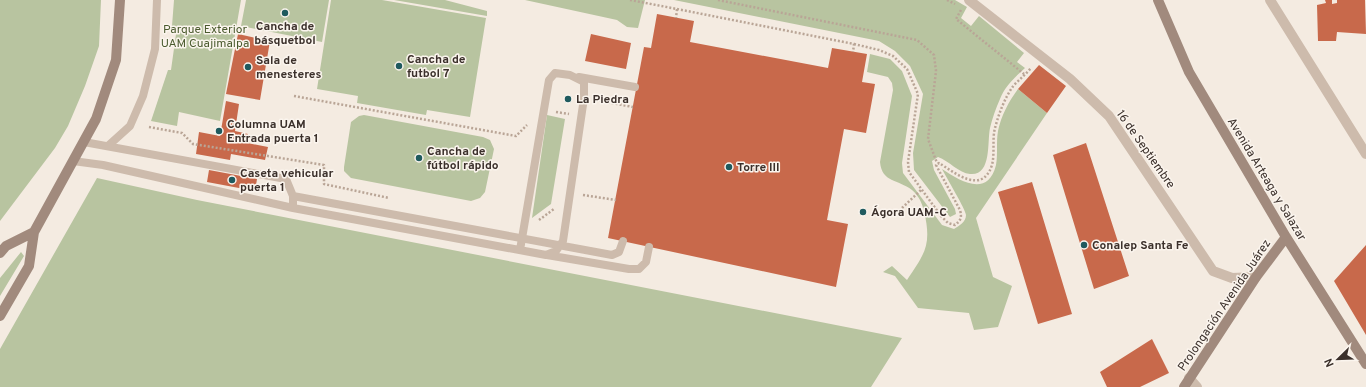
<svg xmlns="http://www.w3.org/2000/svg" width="1366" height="387" viewBox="0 0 1366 387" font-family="Overpass,sans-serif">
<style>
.green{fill:#b8c4a0}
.building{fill:#c8694b}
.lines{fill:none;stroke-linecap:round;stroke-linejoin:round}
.path{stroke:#b9a596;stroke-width:2.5;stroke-dasharray:2 2;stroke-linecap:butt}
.lane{stroke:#cdbbac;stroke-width:8}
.street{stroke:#cdbbac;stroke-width:10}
.secondary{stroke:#a18a7d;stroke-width:10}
.poi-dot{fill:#1f5a5e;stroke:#fbf5ee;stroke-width:1.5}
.labels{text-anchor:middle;stroke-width:3;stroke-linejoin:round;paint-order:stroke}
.poi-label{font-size:12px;font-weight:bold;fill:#3b302b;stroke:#fbf5ee;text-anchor:start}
.park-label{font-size:12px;fill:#4a5a2e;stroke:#fbf5ee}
.street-label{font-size:12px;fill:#3b302b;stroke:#fbf5ee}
</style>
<rect width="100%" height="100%" fill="#f4ebe1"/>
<path class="green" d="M0 0H101L99 46 85 86 68 126 55 148 0 221Z
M174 0H241L220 121 179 112 177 126 151 121 168 70H171L177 27 172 26Z
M246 0H329L322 42 241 26Z
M331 0H382L486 18 470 117 427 110 426 115 357 103 358 96 317 89Z
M394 0H445L487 11V16Z
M525 0H645L638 28 627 27 617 20Z
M674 0H955L967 7 961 18 971 26 979 16 1024 53 1017 62 1025 68C1015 77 1005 86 1000 99 996 108 992 119 990 128 987 142 992 176 970 174 959 173 949 161 938 157L932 161 934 170 955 209 956 214 950 217 914 170 913 153 923 94 910 66 895 51 879 41Z
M870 54 890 59 902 71 912 96 902 163 903 173 942 225 954 229C959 226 966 222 966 215 966 210 946 177 942 169 960 181 988 198 996 165 998 154 996 142 998 131 1001 116 1009 101 1018 89L1047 113 976 218 993 277 1012 286 998 327 974 330 969 313 918 308 895 276 883 272 892 266 907 280C925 253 932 245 924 211 922 203 919 196 912 190 898 179 882 183 880 162L893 90 892 83 888 77 867 72Z
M364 115 483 137 490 140 494 149 485 192 480 198 471 201 351 178 344 171V167L351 122 359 116Z
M547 115 565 119 551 204 532 218Z
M97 178 197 200 902 338 871 387H0V349Z
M21 252 24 256 0 296V278Z"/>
<path class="building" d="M1325 0H1332V4L1337 3V0H1365L1366 34 1337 32 1336 41H1318L1317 5 1326 3Z
M657 14 694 21 690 42 828 68 832 48 867 54 862 82 875 84 866 133 844 129 827 220 848 224 836 287 608 238 644 47 651 48Z
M238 34 270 41 260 100 226 94Z
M591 34 631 43 626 69 585 61Z
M1039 65 1066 86 1047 113 1018 89Z
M226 101 239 104 235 131 248 134 247 143 268 147 265 160 231 154 230 160 196 154 199 132 220 136Z
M1086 143 1129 276 1094 289 1053 155Z
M209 170 257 179 255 191 207 182Z
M1032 182 1072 314 1038 324 998 192Z
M1366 245V335L1334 281Z
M1152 339 1169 373 1140 387H1107L1100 372Z"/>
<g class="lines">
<path class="path" d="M630 0 677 9 676 18
M718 0 917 40 934 55 936 71 928 139 937 163
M947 0 955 4
M677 9 854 44 853 52
M961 10 956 19 1024 74
M854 44 879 50 893 56 907 69 918 94 908 162 909 172 941 216 948 223 955 225C961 220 962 218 960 210L936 165 939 163C954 172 982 196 992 165 995 153 992 139 995 128 999 113 1005 97 1014 85 1020 79 1026 74 1031 68
M294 96 516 136 527 125
M596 100 633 107
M556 112 569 114
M149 127 182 133 193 144 324 165V184L389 198
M583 195 616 200
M902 208 922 189
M539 220 554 209"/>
<path class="lane" d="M579 77 635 87
M84 142 286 179 293 196V208
M109 145 130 126 143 96 155 49 157 0
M73 161 103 165 293 208 546 255 556 251 563 241 584 98V82L570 75 555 73 549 80 520 250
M293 196 612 255 619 252 623 241
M547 255 629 269H639L646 262 649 247"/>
<path class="street" d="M969 0 1070 79 1109 116 1213 271 1232 278 1256 277
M1270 0 1366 154
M1189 378 1197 387"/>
<path class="secondary" d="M1158 0 1189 72 1286 237 1366 364
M0 253 6 246 34 232
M0 316 29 266 34 232 96 119 116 60 120 0
M1184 387 1256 277 1286 237"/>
</g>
<g class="poi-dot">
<circle cx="285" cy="13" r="4"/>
<circle cx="399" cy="66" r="4"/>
<circle cx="248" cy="67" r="4"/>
<circle cx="568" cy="99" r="4"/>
<circle cx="219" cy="131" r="4"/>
<circle cx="419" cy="158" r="4"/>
<circle cx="729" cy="167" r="4"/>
<circle cx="232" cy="180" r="4"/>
<circle cx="863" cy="212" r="4"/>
<circle cx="1084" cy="245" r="4"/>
</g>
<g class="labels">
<g class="poi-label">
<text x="285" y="30" text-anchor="middle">Cancha de<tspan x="285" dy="14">básquetbol</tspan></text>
<text x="407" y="63">Cancha de<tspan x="407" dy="14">futbol 7</tspan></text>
<text x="256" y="64">Sala de<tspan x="256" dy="14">menesteres</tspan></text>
<text x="576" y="103">La Piedra</text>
<text x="227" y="128">Columna UAM<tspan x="227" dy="14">Entrada puerta 1</tspan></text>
<text x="427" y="155">Cancha de<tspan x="427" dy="14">fútbol rápido</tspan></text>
<text x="737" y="171">Torre III</text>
<text x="240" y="177">Caseta vehicular<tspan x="240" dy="14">puerta 1</tspan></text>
<text x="871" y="216">Ágora UAM-C</text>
<text x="1092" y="249">Conalep Santa Fe</text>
</g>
<g class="park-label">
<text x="205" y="33">Parque Exterior<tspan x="205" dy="14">UAM Cuajimalpa</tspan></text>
</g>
<g class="street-label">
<text transform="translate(1146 149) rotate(55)" y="4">16 de Septiembre</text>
<text transform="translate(1267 179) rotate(59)" y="4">Avenida Arteaga y Salazar</text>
<text transform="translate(1224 305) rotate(-56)" y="4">Prolongación Avenida Juárez</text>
</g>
</g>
<g transform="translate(1338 359) rotate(247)" stroke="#fbf5ee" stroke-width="3" paint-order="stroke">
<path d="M0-3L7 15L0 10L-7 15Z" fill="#3b302b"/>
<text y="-6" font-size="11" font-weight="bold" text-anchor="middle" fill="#3b302b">N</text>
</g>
</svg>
